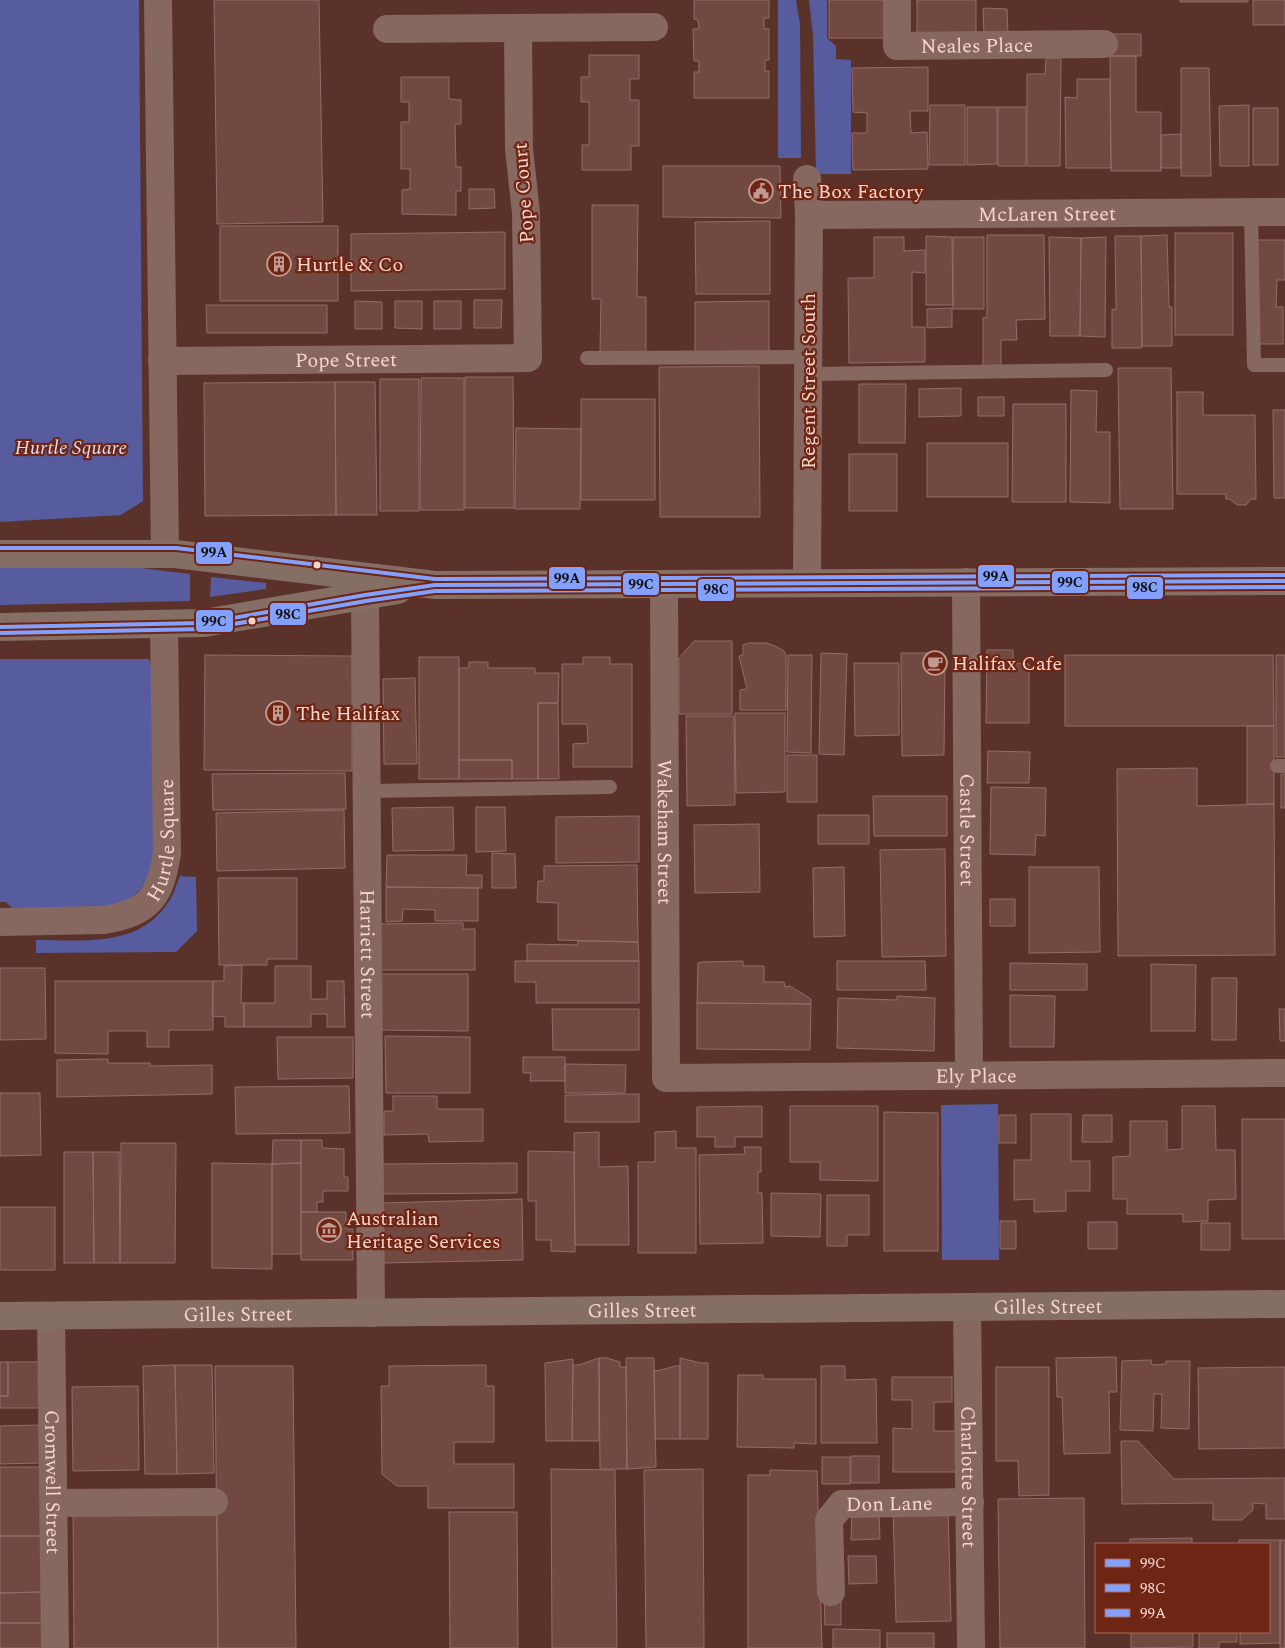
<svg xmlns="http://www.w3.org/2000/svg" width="1285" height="1648" viewBox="0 0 1285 1648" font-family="Spectral,serif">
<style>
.green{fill:#565c9e}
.building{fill:#714940;stroke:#906e66}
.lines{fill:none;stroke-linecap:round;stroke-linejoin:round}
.lane{stroke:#866861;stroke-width:14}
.street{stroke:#866861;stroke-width:28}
.secondary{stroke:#856e64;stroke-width:28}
.bus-1-casing{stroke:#6f2514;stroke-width:8}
.bus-2-casing{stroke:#6f2514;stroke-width:8}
.bus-3-casing{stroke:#6f2514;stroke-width:8}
.bus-1{stroke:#83a1fc;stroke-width:4}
.bus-2{stroke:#83a1fc;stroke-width:4}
.bus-3{stroke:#83a1fc;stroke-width:4}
.bus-dot{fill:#f9d4cb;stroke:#6f2514;stroke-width:2}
.labels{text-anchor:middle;stroke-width:4.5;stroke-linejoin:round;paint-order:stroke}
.street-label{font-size:20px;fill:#f9d4cb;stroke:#6f2514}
.poi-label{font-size:20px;fill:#f9d4cb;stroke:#6f2514;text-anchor:start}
.park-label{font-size:20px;font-style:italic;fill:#d6ddf7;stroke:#6f2514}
.line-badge{stroke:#6f2514;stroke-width:2}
.pale-badge-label{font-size:14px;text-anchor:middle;font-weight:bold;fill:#111}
</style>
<rect width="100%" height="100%" fill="#5a3229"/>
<path class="green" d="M0 0H139L143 501 121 515 0 522Z
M778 0H796L800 24 801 158H778Z
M809 0H827V38L836 46V59L851 60V174H816L813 36Z
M0 561H83L190 574V601L0 605Z
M211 577 266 583V589L210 597Z
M0 659H149L155 676V851L151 873 141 889 121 907 15 911 6 902H0Z
M180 876 196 877 197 931 176 952 36 953V940C83 940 140 948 169 901 174 894 176 885 180 876Z
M998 1104 999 1260H942L941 1105Z"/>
<path class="building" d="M214 0H319L323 222 217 224Z
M694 0H769V18H764V29H769V60H765V71H769V98H694V72H699V61H694L693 29H699L698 20 694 19Z
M829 0H884V38H829Z
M917 0H976V32L917 33Z
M1180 0H1248V2H1180Z
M1253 0H1285V25H1253Z
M983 8 1007 9 1008 34H984Z
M1109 34H1141V56H1110Z
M589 55H639V79H630V100H639V146H631V170H582V145H589V102H581V77H589Z
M1110 56H1136V112H1161V171H1111Z
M1046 58H1061L1060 166H1027V74H1045Z
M928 67V111H910L911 133 927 132 928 169 853 170 852 133H867V113L853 112 852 68Z
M1181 68H1209L1211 176H1181Z
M401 77H449V99L461 100V124H455L456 167H461V191H456V215L402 214V190L410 189V169H401V122H409V102H401Z
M1077 79H1110L1111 168H1066L1065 97 1077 98Z
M930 105H965V165H929Z
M1249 105V166H1220L1219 106Z
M967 107H997V164L967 165Z
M998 107H1026V166H998Z
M1253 108H1278V165H1253Z
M1181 134V168H1161V135Z
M663 166H780L781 218 663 217Z
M469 189H494L495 208 469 209Z
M592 205H638L637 297H646V352H600L601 299H592Z
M770 221V294H696L695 222Z
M220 226H338V301H220Z
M505 232V289L351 291V234Z
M1175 233H1233V335H1175Z
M987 235H1044L1045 319 1016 320 1017 340H1001V366H983V318L987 317Z
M1167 235 1169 307H1172V346H1142L1141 236Z
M926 236 952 237 953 305H926Z
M1115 236H1141L1142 348H1112V309L1116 310Z
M874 237H904V251L925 250V273L912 272V327H925V362L849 363 848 278H874Z
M953 237H984V309H953Z
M1049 237 1081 238 1080 336H1050Z
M1106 237 1105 337 1080 336 1081 238Z
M1256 240H1285V280H1277L1276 307H1283V344H1256Z
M474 300H502L501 328H474Z
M355 301 382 302V329H355Z
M395 301H422V329L395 328Z
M434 301H461V329H434Z
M769 301V353L695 354V302Z
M206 305H327V333H207Z
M952 308V327L927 328V309Z
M759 366 760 517H660L659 367Z
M1118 368H1171L1173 509H1120Z
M465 377H513L514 508H465Z
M421 378H464V510H420Z
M380 379H419V511H380Z
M335 382 336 515 205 516 204 383Z
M335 382H375L377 515H336Z
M859 384H906L905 443H859Z
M961 388V416L919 417V389Z
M1071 390 1097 391 1096 432H1110V503L1070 502Z
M1177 392H1203V415H1255L1256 499H1251L1246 505H1237L1230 499H1226V494H1177Z
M978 397H1004V416H978Z
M581 399H655V500H581Z
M1013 404H1066V502H1012Z
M1273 410H1285V498H1274Z
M516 428 581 429 580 509H515Z
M927 443H1008V497H927Z
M849 454H897V511H849Z
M694 641H732V714H679V658Z
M749 643H766L775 646 784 651 786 655V710H740V690L747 689 739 656 743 655V645Z
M987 650H1013V663L1029 664V723H986Z
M821 653 847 654 844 755 819 754Z
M901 653H938L945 660 944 755 902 756Z
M205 655 352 656V771L204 770Z
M788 655H812L811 753 787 752Z
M1065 655H1273L1274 726H1065Z
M1276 655H1285V757H1276Z
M419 657H459V779H419Z
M583 657H610V664H632V767H573V744L588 743 587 724H562V664H583Z
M469 662H488V668H535V673H559L558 703H538V779H512V760H459V668H469Z
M854 663H899V735L855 736Z
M415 678 417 764H384L383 679Z
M538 703H558L559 779H538Z
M735 713H785V792L736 793Z
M686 716H734L735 805 687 806Z
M1247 726H1274V804H1247Z
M988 751 1030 752 1029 783H987Z
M787 755H817V802H787Z
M459 760H512V779H459Z
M1197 768V806L1274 804 1275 955 1118 956 1117 769Z
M345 773 346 809 213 810 212 774Z
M1281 774H1285V808H1281Z
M991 787 1046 788 1045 836 1036 835 1035 855 990 854Z
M873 796H947V836H874Z
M453 807 454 850 393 851 392 808Z
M476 807H505L506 851 476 852Z
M344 810 345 868 217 871 216 813Z
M818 815H869V844H818Z
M639 816V862L556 863V817Z
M759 824 760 892 695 893 694 825Z
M945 849 946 956 882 957 880 850Z
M492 853 515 854 516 888H492Z
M387 855H467L466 875H482V888L386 887Z
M637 865 638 942 558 940V903L537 902 538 881H544V866Z
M844 867 845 936 814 937 813 868Z
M1029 867H1099L1100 952 1029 953Z
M218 878H297V959H267V965H219Z
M386 887 478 888V921H435V910L403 909 402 921 386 922Z
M990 899H1015V926H990Z
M463 923V929H475V970H379V924Z
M578 941 638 942 639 961H527V944L577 945Z
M515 961H639V1003H536V982H515Z
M743 961V966H764V982H784L785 987 790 986 811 999V1004L697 1003 698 963 703 962Z
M837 961H925L926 990H837Z
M1010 963 1087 964V990H1010Z
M1151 964 1196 965 1195 1031H1151Z
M242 965 241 1003H244V1027H225V1017L212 1016 213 981H224V966Z
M275 966H311V999H327V981H344L345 1027H327V1014H311V1027H244V1003H275Z
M0 968H45L46 1039 0 1040Z
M381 974H468V1031L381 1030Z
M1212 978H1237L1236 1040H1212Z
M55 981H213V1030H169V1047H147V1031H108V1054L55 1053Z
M1010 995 1055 996 1054 1047H1010Z
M897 996 935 998 934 1051 837 1048 838 998 897 1000Z
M697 1003 811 1004 810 1050 697 1049Z
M552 1009H639V1050H553Z
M1279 1009H1285V1041H1280Z
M385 1036 470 1037V1093H386Z
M277 1037H353V1078L278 1079Z
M523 1057H565V1081H530L531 1073H523Z
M108 1059V1063H150V1066L212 1065V1094L57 1097V1060Z
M565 1064 626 1065 625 1093H565Z
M349 1086 350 1133 236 1134 235 1087Z
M0 1093H40L41 1155 0 1156Z
M639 1094V1122H565V1095Z
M393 1096H437V1109H483V1141L429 1142 428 1134 384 1135V1111H393Z
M762 1106V1137H735V1147H715V1137H697V1107Z
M790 1106H878V1181L820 1180V1162H790Z
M1182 1106H1215L1216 1150H1235L1236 1199 1208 1200V1221L1183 1222V1214H1127V1199H1113V1157L1130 1156V1121H1167V1150L1182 1149Z
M884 1112 938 1113V1251H884Z
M1031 1114H1071V1161H1090V1191H1066V1211L1034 1212V1199L1014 1200V1160H1031Z
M999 1115H1016V1143H999Z
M1083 1115H1112V1142H1082Z
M1242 1119H1285V1239H1242Z
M676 1131V1148H696V1253H638V1162H655V1132Z
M599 1132V1167L628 1166 629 1245H575L574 1133Z
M273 1140H301V1163L272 1164Z
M301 1140H322V1148L344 1149V1177H348V1191H323V1202H317V1212H301Z
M121 1143H176L175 1263H120Z
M744 1147H761V1172H758V1193H762L763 1243 700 1244 699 1155 745 1154Z
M528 1151 574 1152 575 1252 551 1251V1240H536V1201H528Z
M64 1152H93L94 1263H64Z
M93 1152H119L120 1263H94Z
M212 1163 272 1164V1269L212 1268Z
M301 1163V1254H272V1164Z
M517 1163V1193L380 1194V1164Z
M771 1193 821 1194 820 1237 771 1236Z
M827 1195H869V1235H847V1246H827Z
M522 1199 523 1260 384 1263 382 1203Z
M0 1207H55V1270H0Z
M301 1212H346V1229H353V1260H301Z
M1000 1221H1016V1249H1000Z
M1088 1222H1117V1249H1088Z
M1201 1223H1230V1250H1201Z
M1116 1357 1117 1392H1109L1110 1453 1064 1454 1062 1397H1057L1056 1358Z
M599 1358V1441H572L573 1365H579Z
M599 1358H607L620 1362V1367H626L627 1469H600Z
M626 1358H654L656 1467 627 1469Z
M680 1358 701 1363H708V1439H680Z
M573 1359 572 1441H546L545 1363Z
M1151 1360 1152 1365 1166 1364V1361H1190L1189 1429 1161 1428 1162 1394H1154L1153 1431 1120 1430 1122 1361Z
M0 1362H8V1396H0Z
M8 1362H42V1408H0V1396H8Z
M175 1365 177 1474H145L143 1366Z
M175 1365H212L214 1473 177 1474Z
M486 1365V1386H494V1442H454V1464H514V1508H428V1486H397L382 1474 381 1386H389V1366Z
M215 1366H293L296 1648H218Z
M675 1366H680V1439H655L654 1371 661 1370Z
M821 1366H845V1380L876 1379 877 1443H821Z
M996 1367H1049V1495L1019 1496 1018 1461H996Z
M1285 1367V1448L1199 1449 1198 1368Z
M738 1375H763V1379H816V1444L794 1443V1448L737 1447Z
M892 1377H952V1402H934V1431H959V1472H893V1428L912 1429V1400H892Z
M138 1386 139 1470 73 1471 72 1387Z
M39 1425 40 1463 0 1464V1426Z
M1121 1441H1138L1174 1479 1285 1478V1519H1266V1504L1253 1503V1510L1242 1520H1213V1503L1122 1504Z
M851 1456H879V1483H851Z
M822 1457H850V1484H822Z
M0 1467H41L42 1536H0Z
M551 1469 615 1470 617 1648H552Z
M703 1469 704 1648H646L644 1470Z
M770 1470 817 1471 822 1648H748V1475H770Z
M1084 1498 1085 1648H1000L998 1499Z
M948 1506 951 1621 896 1622 893 1507Z
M217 1508 218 1648H74L73 1509Z
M449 1512H517L518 1648H450Z
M879 1512 880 1539 851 1540 852 1513Z
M0 1536H42V1592L0 1593Z
M1192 1538V1544H1130V1539Z
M1239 1540H1280V1643L1240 1644V1632H1269V1544H1239Z
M1280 1540H1285V1648H1280Z
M848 1556H876L877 1583 849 1584Z
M42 1592 43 1623H0V1593Z
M824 1597H841V1625H825Z
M0 1623H43V1648H0Z
M833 1629 880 1630V1648H833Z
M1131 1632H1193V1647L1131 1648Z
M1199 1632H1237V1642H1219V1648H1199Z
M887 1633H934V1648H887Z"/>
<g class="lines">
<path class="lane" d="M1251 212 1254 365H1285
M587 358 808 357
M808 374 1106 370
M1277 766H1285
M367 791 610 787"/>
<g class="street">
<path d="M158 0 165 554"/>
<path id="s1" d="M897 0V46L1104 44"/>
<path d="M387 29 654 27"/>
<path d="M807 179 809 215 807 583"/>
<path id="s2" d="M809 215 1285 212"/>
<path id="s3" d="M162 361 528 358 526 213 519 149 518 28"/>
<path id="s4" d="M966 582 969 1076"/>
<path id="s5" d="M664 584 666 1078 1285 1073"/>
<path id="s6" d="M365 595 371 1313"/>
<path id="s7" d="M0 922 104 920C149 912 160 898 167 853L164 624"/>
<path id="s8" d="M967 1307 971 1648"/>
<path id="s9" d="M51 1316 55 1648"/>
<path d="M54 1503 214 1502"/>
<path id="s10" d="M831 1592 829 1520 842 1504 970 1502"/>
</g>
<g class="secondary">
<path d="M0 554H175L435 585 1285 581"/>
<path d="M0 627 204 623 398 590"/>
<path id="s11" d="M0 1316 1285 1304"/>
</g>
<g class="bus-1-casing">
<path id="bus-1" d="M0 627 204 623 365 595 435 585 1285 581"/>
</g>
<g class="bus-2-casing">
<path id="bus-2" d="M0 633 205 629 366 601 435 591 1285 587"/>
</g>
<g class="bus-3-casing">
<path id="bus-3" d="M0 548H176L435 579 1285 575"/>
</g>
<use href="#bus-1" class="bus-1"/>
<use href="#bus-2" class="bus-2"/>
<use href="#bus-3" class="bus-3"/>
</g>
<defs>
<g id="civic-ring" transform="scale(1.25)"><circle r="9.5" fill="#6f2514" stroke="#c19b92" stroke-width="1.5"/><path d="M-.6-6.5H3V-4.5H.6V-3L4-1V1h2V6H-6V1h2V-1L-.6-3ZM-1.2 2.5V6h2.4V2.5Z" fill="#c19b92"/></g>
<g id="building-ring" transform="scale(1.25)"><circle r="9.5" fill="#6f2514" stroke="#c19b92" stroke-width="1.5"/><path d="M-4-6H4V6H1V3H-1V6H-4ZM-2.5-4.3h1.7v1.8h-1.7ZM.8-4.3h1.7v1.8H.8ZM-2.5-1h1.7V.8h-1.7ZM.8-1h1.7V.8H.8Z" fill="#c19b92"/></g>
<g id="cafe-ring" transform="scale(1.25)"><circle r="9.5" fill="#6f2514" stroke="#c19b92" stroke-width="1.5"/><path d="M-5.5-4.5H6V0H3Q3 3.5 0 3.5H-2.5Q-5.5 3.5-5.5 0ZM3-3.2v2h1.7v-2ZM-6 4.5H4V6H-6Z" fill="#c19b92"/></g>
<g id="museum-ring" transform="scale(1.25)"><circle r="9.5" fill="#6f2514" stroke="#c19b92" stroke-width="1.5"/><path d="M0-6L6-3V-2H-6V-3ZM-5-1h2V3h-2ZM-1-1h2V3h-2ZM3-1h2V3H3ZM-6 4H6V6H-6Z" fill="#c19b92"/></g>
</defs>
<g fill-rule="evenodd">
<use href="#civic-ring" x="761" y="191"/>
<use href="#building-ring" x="279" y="264"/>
<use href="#cafe-ring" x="935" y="663"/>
<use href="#building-ring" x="278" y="713"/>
<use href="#museum-ring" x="329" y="1230"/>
</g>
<g class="bus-dot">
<circle cx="317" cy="565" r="4.5"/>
<circle cx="252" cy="621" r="4.5"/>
</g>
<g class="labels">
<g class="street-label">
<text dy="7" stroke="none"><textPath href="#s1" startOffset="126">Neales Place</textPath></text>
<text transform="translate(523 193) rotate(-94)" y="7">Pope Court</text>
<text dy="7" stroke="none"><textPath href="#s2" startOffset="238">McLaren Street</textPath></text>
<text dy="7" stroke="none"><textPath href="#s3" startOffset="184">Pope Street</textPath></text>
<text transform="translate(808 381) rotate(-90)" y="7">Regent Street South</text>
<text dy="7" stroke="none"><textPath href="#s4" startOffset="248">Castle Street</textPath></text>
<text dy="7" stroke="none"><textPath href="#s5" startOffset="248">Wakeham Street</textPath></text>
<text dy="7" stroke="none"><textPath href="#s7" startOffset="218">Hurtle Square</textPath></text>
<text dy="7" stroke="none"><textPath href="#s6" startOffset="359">Harriett Street</textPath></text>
<text dy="7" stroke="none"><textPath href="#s5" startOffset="804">Ely Place</textPath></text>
<text dy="7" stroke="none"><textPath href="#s11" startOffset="1048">Gilles Street</textPath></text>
<text dy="7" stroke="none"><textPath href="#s11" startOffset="642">Gilles Street</textPath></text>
<text dy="7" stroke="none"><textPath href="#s11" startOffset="238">Gilles Street</textPath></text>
<text dy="7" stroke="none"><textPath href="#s8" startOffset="170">Charlotte Street</textPath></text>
<text dy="7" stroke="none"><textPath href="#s9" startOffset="166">Cromwell Street</textPath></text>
<text dy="7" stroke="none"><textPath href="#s10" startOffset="140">Don Lane</textPath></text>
</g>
<g class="poi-label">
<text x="778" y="198">The Box Factory</text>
<text x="296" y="271">Hurtle &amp; Co</text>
<text x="952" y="670">Halifax Cafe</text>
<text x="296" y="720">The Halifax</text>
<text x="346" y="1225">Australian<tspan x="346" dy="23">Heritage Services</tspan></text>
</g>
<g class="park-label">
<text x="71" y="454">Hurtle Square</text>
</g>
</g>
<g class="line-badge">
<rect x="195" y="541" width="38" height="24" rx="5" fill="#83a1fc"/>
<rect x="977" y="564" width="38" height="24" rx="5" fill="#83a1fc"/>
<rect x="548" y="566" width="38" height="24" rx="5" fill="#83a1fc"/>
<rect x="1051" y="570" width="38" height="24" rx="5" fill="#83a1fc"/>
<rect x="622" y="572" width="38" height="24" rx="5" fill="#83a1fc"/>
<rect x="1126" y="576" width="38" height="24" rx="5" fill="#83a1fc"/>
<rect x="697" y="578" width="38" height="24" rx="5" fill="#83a1fc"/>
<rect x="269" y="602" width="38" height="24" rx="5" fill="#83a1fc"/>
<rect x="195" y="609" width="39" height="24" rx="5" fill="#83a1fc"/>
</g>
<g class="pale-badge-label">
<text x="214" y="557">99A</text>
<text x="996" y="581">99A</text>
<text x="567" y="583">99A</text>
<text x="1070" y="587">99C</text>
<text x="641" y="589">99C</text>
<text x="1145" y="592">98C</text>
<text x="716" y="594">98C</text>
<text x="288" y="619">98C</text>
<text x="214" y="626">99C</text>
</g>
<rect x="1095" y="1543" width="175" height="90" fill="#6f2514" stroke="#a66b5d"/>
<rect x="1105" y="1559" width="25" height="8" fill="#83a1fc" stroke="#a66b5d"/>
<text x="1140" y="1568" font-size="15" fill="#f9d4cb">99C</text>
<rect x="1105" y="1584" width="25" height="8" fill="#83a1fc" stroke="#a66b5d"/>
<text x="1140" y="1593" font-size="15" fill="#f9d4cb">98C</text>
<rect x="1105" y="1609" width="25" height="8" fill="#83a1fc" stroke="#a66b5d"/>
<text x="1140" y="1618" font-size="15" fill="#f9d4cb">99A</text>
</svg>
